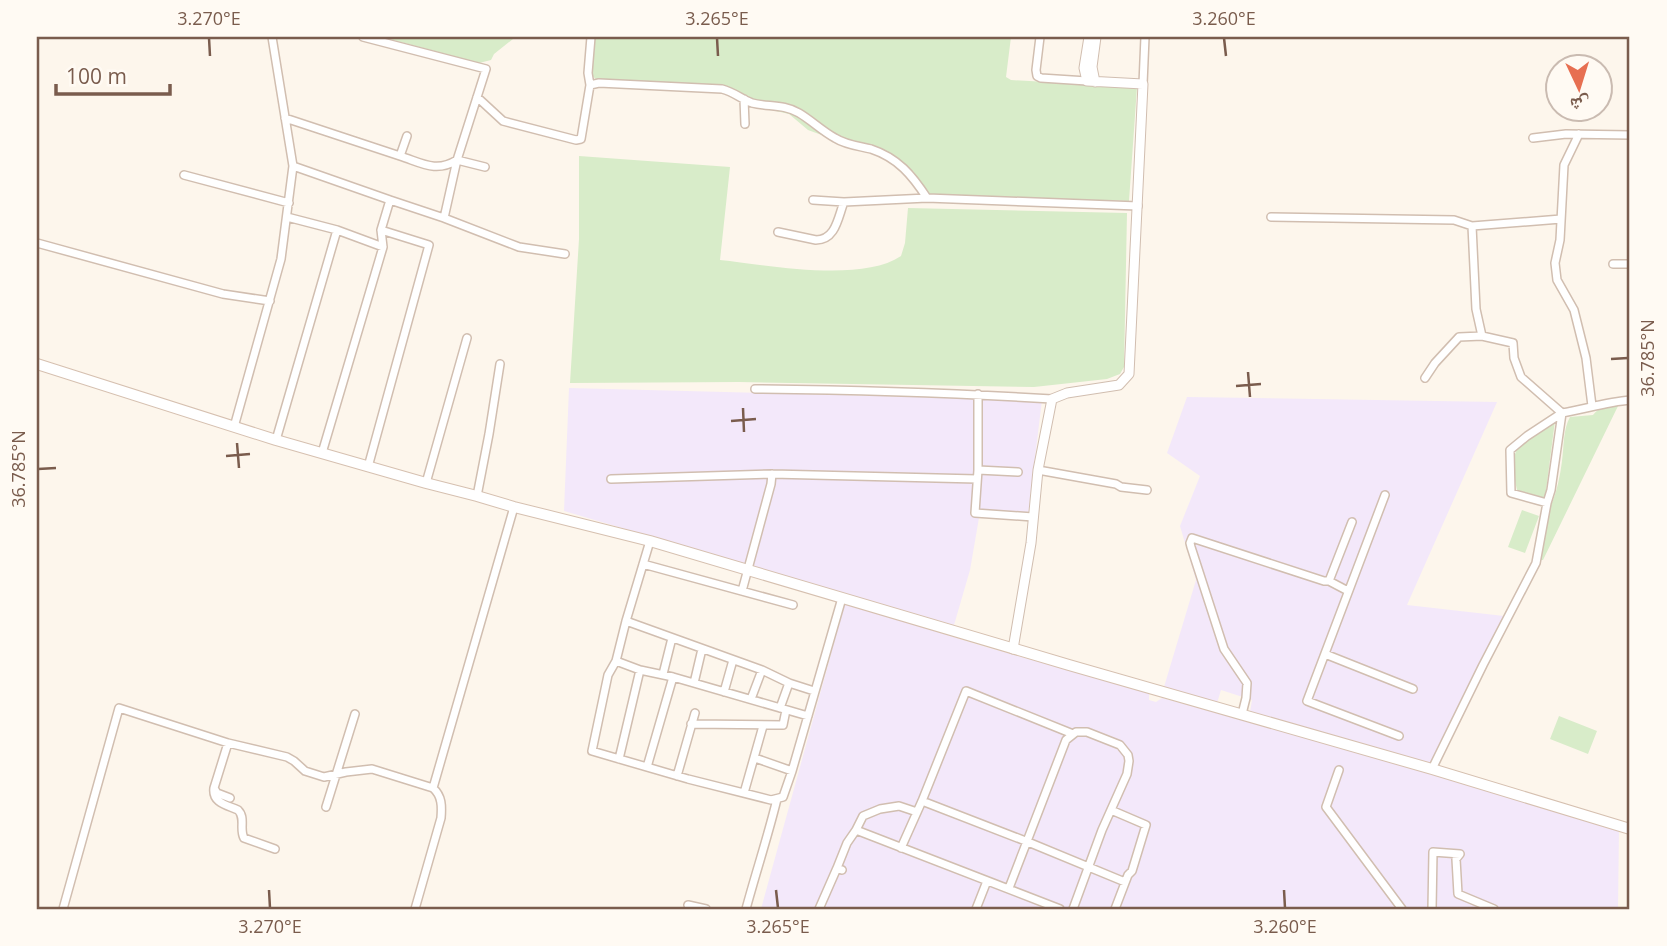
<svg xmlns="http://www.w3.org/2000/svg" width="1667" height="946" viewBox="0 0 1667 946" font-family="'Open Sans','Noto Naskh Arabic',sans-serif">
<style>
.education{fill:#f3e8fa}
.green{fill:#d8ecc9}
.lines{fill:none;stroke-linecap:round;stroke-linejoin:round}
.minor-casing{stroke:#d1beb0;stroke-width:10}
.tertiary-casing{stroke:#d1beb0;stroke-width:11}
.secondary-casing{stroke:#d6c0b0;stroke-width:12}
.minor{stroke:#fff;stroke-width:7}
.tertiary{stroke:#fff;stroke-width:9}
.secondary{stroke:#fff;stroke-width:10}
.ticks{fill:none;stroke:#7a5c4d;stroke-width:2.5}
.neatline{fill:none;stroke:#7a5c4d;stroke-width:2.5}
.ticks-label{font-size:18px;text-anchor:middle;fill:#7a5c4d}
</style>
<rect width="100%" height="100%" fill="#fdf6ec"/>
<path class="education" d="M569 388 1042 400 1028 515 980 512 970 570 954 625 564 511Z
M1187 397 1497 402 1407 605 1504 616 1431 763 1250 712 1252 700 1221 690 1217 703 1164 687 1196 580 1180 526 1200 476 1167 453Z
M845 603 979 645 1149 693V700L1156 702 1162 698 1280 730 1619 829 1618 909H761Z"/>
<path class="green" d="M382 37H524L513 39 494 54 491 60 479 63Z
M593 37H1011L1006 77 1011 80 1137 87 1129 201 928 195 913 171 879 156 808 130 789 114 776 111 740 94 597 80 590 74Z
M579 156 730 167 720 260C768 265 861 283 901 256L905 243 908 208 1127 213 1124 367 1120 374 1107 379 1034 387 739 382 570 383 579 239Z
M1619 404 1543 560H1540L1551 505C1557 492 1560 476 1562 461 1564 447 1563 429 1570 417L1593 415C1600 406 1608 406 1619 404Z
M1554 420 1555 421 1545 498 1517 490C1514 476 1510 460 1518 448Z
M1522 510 1539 516 1525 553 1508 547Z
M1559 716 1597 731 1588 754 1550 739Z"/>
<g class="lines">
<g class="minor-casing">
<path id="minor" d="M363 37 486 69 457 160 444 218 519 247 565 254
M591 37 588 73 590 85 599 83 722 89C734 92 741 99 752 103 768 107 784 104 799 113 811 120 822 131 835 138 846 145 859 146 871 149 898 158 912 175 927 198
M1040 37 1036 70 1037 76 1041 78 1087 81
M1143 84 1145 37
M477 97 503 121 576 140 581 139 590 85
M744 99 745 124
M285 118 400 156 407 136
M1579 134 1564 165 1560 240 1555 263 1557 280 1574 310 1586 358 1592 406
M1533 138 1566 134 1630 135
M400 156C422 163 436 173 457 160L485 167
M293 166 390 200 381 230 383 247 322 453
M184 175 289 203
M390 200 444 218
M813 200 844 202 927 198 1138 206
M287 217 337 230
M1271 217 1454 220 1472 226
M778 232 816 240C836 240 838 217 844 202
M37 243 223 294 270 301
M1613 264H1630
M1482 336 1476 309 1472 226 1561 219
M1425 378 1435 363 1459 337 1482 336 1513 343 1514 358 1521 377 1562 413 1527 436 1510 450 1511 493 1547 503
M755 389C854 390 953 393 1052 399
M978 394V470L975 513 1033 517
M234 427 281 259 293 166 272 37
M276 440 337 230 383 247
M368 467 429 245 381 230
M978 470 1018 472
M1038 470 1116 484 1121 487 1147 490
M611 479 772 474 977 479
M426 483 467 338
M1385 495 1307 701 1399 736
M477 496 489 434 500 364
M650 541 626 621 616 661 608 675 592 751 688 779 771 800 783 797 792 771 842 598
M643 564 793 605
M1329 581 1352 522
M742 591 771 484 772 474
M626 621 762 670 789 683 780 708
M1325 654 1413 689
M616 661 640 670 673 677 808 716
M663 674 672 638
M694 683 702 649
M789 683 814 691
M724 692 733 660
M751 699 762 670
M1242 714 1246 698 1247 683 1224 649 1191 547 1190 543 1192 538 1324 581H1329L1348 591
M691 724 783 725 786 710
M228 743 214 788 217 793 230 798
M755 758 792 771
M619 759 640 670
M647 767 673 677
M1432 769 1483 665 1536 563 1547 503 1551 490 1562 413C1585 409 1607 402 1630 400
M1339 770 1326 807 1402 909
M677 776 695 713
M214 788C212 803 227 805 238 810 246 818 239 829 244 838L275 849
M744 793 763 726
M922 801 1028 842 1125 882
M326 807 355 714
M1111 810 1146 825 1132 871 1128 875 1115 909
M856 830 863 816 880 809 899 806 917 812
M901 848 922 801 966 691 1073 734
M842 870 837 868 847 843 856 830 1060 909
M1009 888 1066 740 1076 732H1087L1120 745 1128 755 1129 761 1127 774 1102 830 1073 909
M688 905 706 909
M63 909 119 708 228 743 287 757 294 761 305 771 324 777 346 772 372 769 433 788
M415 909 441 818C442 806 442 796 433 788L514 507
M746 909C756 872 768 836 777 799
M819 909 837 868
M976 909 987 881
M1432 909 1433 852 1460 854 1456 859 1458 894 1494 909"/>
</g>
<g class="tertiary-casing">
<path id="tertiary" d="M1095 82 1092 67 1096 37
M1013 649 1031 543 1038 470 1052 399 1067 393 1119 385 1129 374 1143 84 1087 81 1084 68 1089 37"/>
</g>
<g class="secondary-casing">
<path id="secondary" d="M37 364 276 440 426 483 477 496 514 507 650 541 1069 665 1432 769 1630 829"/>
</g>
<use href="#minor" class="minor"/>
<use href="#tertiary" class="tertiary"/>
<use href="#secondary" class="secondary"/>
</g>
<path class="ticks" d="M209 38 210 56M717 38 718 56M1224 38 1226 56M1611 359 1628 358M1248 372 1250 397M1236 386 1261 384M743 408 744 432M731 421 756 419M237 443 239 468M226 456 250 454M38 469 56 468M269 890 270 908M776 890 778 908M1284 890 1285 908"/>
<rect width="1667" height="946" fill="none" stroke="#fffaf3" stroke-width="77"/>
<g transform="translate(1579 88) rotate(176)"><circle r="33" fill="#fffaf3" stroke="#cabbb1" stroke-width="2"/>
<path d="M0-5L12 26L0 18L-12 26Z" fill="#e76f51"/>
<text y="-10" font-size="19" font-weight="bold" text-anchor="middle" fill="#7a5c4d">ش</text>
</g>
<path d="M56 84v10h114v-10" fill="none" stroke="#7a5c4d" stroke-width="3.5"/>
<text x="66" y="84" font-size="21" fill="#7a5c4d" stroke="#fffaf3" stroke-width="5" paint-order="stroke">100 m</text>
<rect x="38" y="38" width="1590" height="870" class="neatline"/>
<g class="ticks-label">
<text x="209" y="25">3.270°E</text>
<text x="717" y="25">3.265°E</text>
<text x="1224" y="25">3.260°E</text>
<text transform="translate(1648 358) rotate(-90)" y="6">36.785°N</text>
<text transform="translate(19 469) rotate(-90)" y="6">36.785°N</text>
<text x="270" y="933">3.270°E</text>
<text x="778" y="933">3.265°E</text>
<text x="1285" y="933">3.260°E</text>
</g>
</svg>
